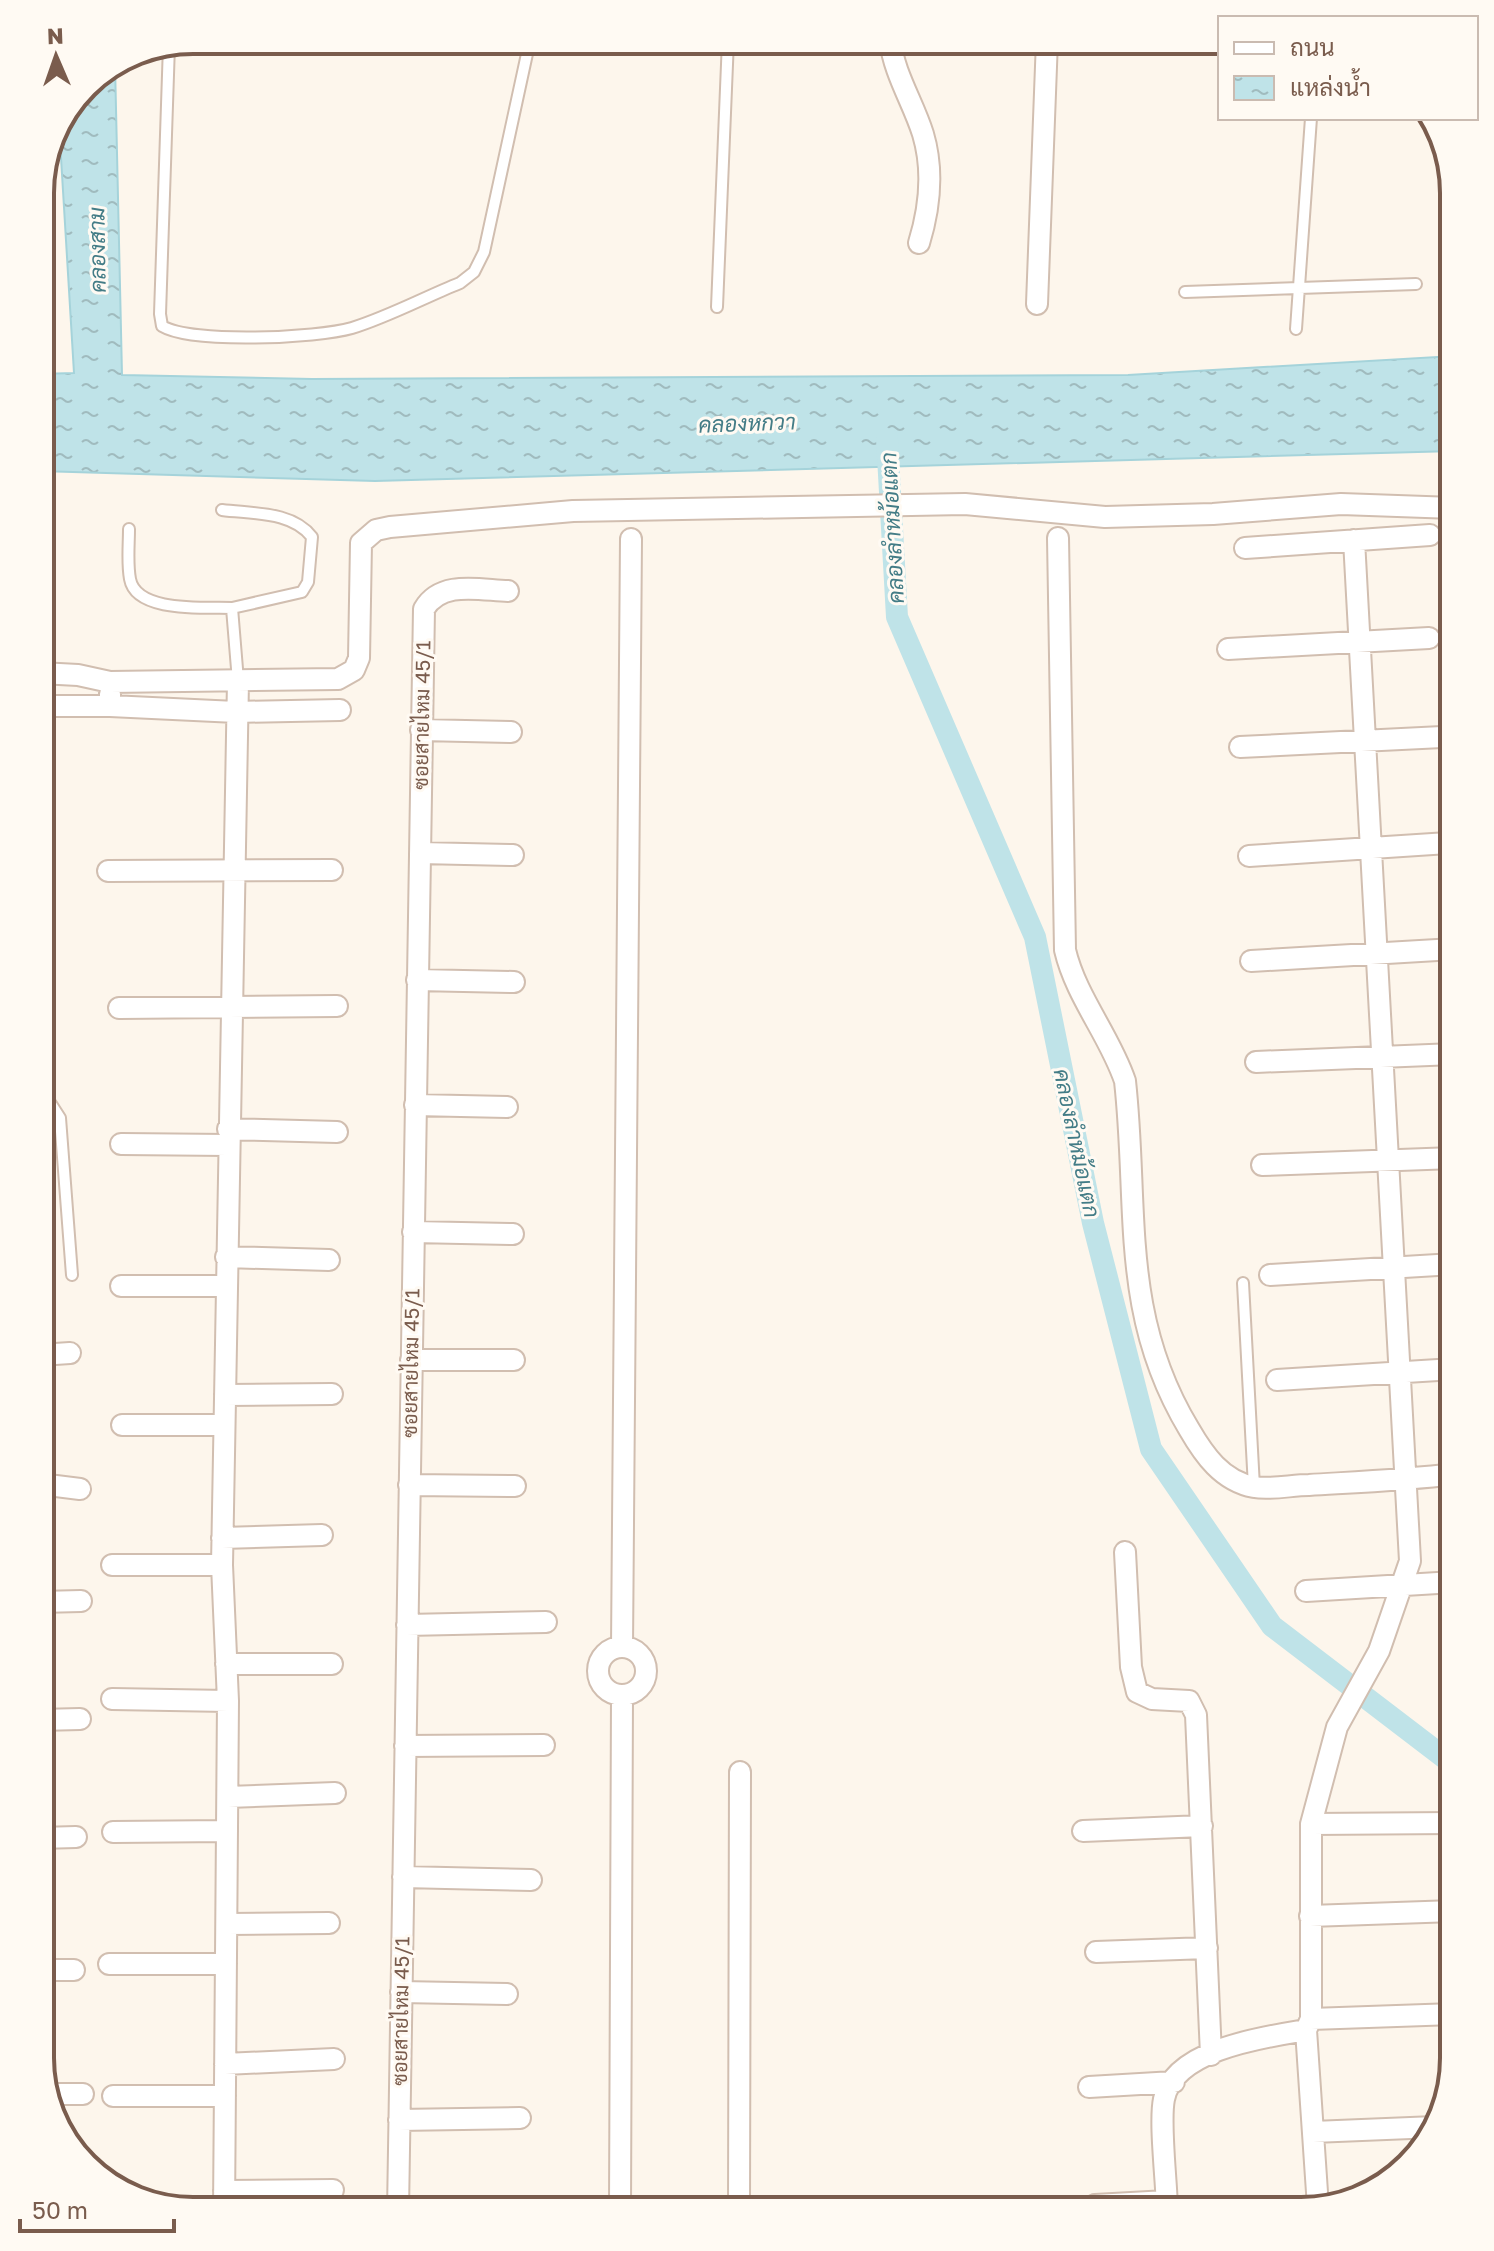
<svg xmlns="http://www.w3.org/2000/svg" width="1494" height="2251" viewBox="0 0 1494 2251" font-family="'Golos Text',Sarabun,sans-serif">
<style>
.residential{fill:#f5e8da}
.water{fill:url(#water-ripples);stroke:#a5d3da;stroke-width:2}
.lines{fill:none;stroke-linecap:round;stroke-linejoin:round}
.canal{stroke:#bfe3e8;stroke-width:22}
.lane-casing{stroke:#d1beb0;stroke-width:14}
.street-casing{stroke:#d1beb0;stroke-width:24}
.lane{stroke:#fff;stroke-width:10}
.street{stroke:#fff;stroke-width:20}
.labels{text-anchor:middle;stroke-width:6;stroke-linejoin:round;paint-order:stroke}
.street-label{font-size:20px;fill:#7a5c4d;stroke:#fffaf3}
.water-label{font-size:22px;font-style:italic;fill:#437c86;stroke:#fffaf3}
.rim{fill:none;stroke:#7a5c4d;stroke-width:4}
</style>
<defs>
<pattern id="water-ripples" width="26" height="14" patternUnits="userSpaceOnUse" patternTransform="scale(2)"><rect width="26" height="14" fill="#bfe3e8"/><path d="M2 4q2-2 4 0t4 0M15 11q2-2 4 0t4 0" fill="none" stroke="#a0bbbe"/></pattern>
</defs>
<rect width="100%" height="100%" fill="#fdf6ec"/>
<path class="residential" d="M1444 518 1454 519V685Z"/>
<path class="water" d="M115 64 122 375 312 379 1128 375 1454 356V451L375 481 40 471V374L74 373 60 141 85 84Z"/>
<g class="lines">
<path class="canal" d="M887 439 897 617 1035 937 1093 1223 1151 1449 1272 1626 1454 1765"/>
<g class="lane-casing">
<path id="lane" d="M169 45 160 314 162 326C192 344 317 338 352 328 388 317 425 297 460 283L474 272 484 252 530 40
M1185 292 1416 284
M717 307 728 40
M1296 329 1311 118
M222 510C253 514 292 511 312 537L308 582 302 592 232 608 238 681
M129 529C129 545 127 563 130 579 136 613 205 607 232 608
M40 1097 51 1104 60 1118 72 1275
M1243 1283 1254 1487"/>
</g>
<g class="street-casing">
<path id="street" d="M890 40C894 74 913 102 923 134 934 171 930 207 919 243
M1037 304 1047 40
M1058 538 1065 950C1076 997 1110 1036 1125 1081 1139 1207 1119 1313 1189 1429 1204 1455 1222 1481 1254 1487 1271 1490 1292 1485 1309 1485 1358 1482 1406 1480 1454 1474
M1245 548 1430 535
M1228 649 1429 638
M40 673 78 675 110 682 338 679 354 670 359 658 361 543 376 530 390 527 573 511 965 504 1105 517 1213 514 1341 504 1454 508
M40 706H110V694
M110 706 236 712 340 710
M421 730 511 732
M1240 747 1442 737
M420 853 513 855
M1249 856 1448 843
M108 871 332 870
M1251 961 1454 949
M417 980 514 982
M119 1008 337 1006
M1256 1062 1454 1054
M415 1105 507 1107
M228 1129 337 1132
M121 1144 228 1145
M1262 1165 1454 1158
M413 1232 513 1234
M226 1257 329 1260
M1270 1275 1454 1264
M121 1286H226
M40 1355 70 1353
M411 1360H514
M1277 1380 1454 1369
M225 1395 332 1394
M122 1425H224
M40 1484 80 1489
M409 1485 515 1486
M222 1538 322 1535
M1125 1552 1131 1667 1137 1692 1152 1699 1189 1701 1196 1715 1211 2055
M112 1565H222
M1306 1591 1454 1582
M40 1602 81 1601
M407 1625 546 1622
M598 1671a24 24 0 1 1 48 0a24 24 0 1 1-48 0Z
M622 1647 631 539
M226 1664H332
M112 1699 228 1701
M40 1720 80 1719
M405 1746 544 1745
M228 1797 335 1793
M1311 1824 1454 1823
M1083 1831 1202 1826
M113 1832 227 1831
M40 1838 76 1837
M403 1877 531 1880
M1310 1916 1454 1911
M227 1924 329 1923
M1096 1952 1207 1948
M109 1964H226
M40 1970H74
M401 1992 507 1994
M1311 2019 1454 2014
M1306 2030 1318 2207
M225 2064 334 2059
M1089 2087 1174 2082
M50 2094H83
M113 2096H225
M399 2120 520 2118
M1313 2132 1435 2127
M224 2191 333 2190
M1095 2205 1167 2201
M224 2211 228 1701 222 1565 238 681
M398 2211 424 609C441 580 479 590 508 591
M620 2211 622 1696
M739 2211 740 1772
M1167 2211C1167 2184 1159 2123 1164 2099 1174 2049 1265 2037 1306 2030L1311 2019V1824L1337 1727 1379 1651 1410 1561 1354 540"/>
</g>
<use href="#lane" class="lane"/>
<use href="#street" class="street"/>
</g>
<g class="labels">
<g class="street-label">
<text transform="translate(422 715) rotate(-89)" y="7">ซอยสายไหม 45/1</text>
<text transform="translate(411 1363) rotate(-89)" y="7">ซอยสายไหม 45/1</text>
<text transform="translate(401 2011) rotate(-89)" y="7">ซอยสายไหม 45/1</text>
</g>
<g class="water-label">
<text transform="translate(97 250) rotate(-91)" y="8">คลองสาม</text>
<text transform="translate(747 423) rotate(-2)" y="8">คลองหกวา</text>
<text transform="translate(892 528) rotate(-93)" y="8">คลองลำหม้อแตก</text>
<text transform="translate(1077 1143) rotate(78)" y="8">คลองลำหม้อแตก</text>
</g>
</g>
<path d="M0 0H1494V2251H0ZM193 54H1301A139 139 0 0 1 1440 193V2058A139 139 0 0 1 1301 2197H193A139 139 0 0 1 54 2058V193A139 139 0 0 1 193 54Z" fill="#fffaf3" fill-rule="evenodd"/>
<path class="rim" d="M193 54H1301A139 139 0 0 1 1440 193V2058A139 139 0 0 1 1301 2197H193A139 139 0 0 1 54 2058V193A139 139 0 0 1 193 54Z"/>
<rect x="1218" y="16" width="260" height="104" fill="#fffaf3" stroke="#cabbb1" stroke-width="2"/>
<rect x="1234" y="42" width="40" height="12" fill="#ffffff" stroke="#cabbb1" stroke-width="2"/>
<text x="1290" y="56" font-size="24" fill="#7a5c4d">ถนน</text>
<rect x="1234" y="76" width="40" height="24" fill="url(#water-ripples)" stroke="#cabbb1" stroke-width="2"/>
<text x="1290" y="96" font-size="24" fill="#7a5c4d">แหล่งน้ำ</text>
<g transform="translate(56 56) rotate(358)" stroke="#fffaf3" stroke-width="6" paint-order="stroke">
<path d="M0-6L14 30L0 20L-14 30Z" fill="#7a5c4d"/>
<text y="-12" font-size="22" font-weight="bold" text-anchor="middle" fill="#7a5c4d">N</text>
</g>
<path d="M20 2219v12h154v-12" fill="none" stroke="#7a5c4d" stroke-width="4"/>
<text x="32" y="2219" font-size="24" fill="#7a5c4d" stroke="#fffaf3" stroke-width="6" paint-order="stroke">50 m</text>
</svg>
